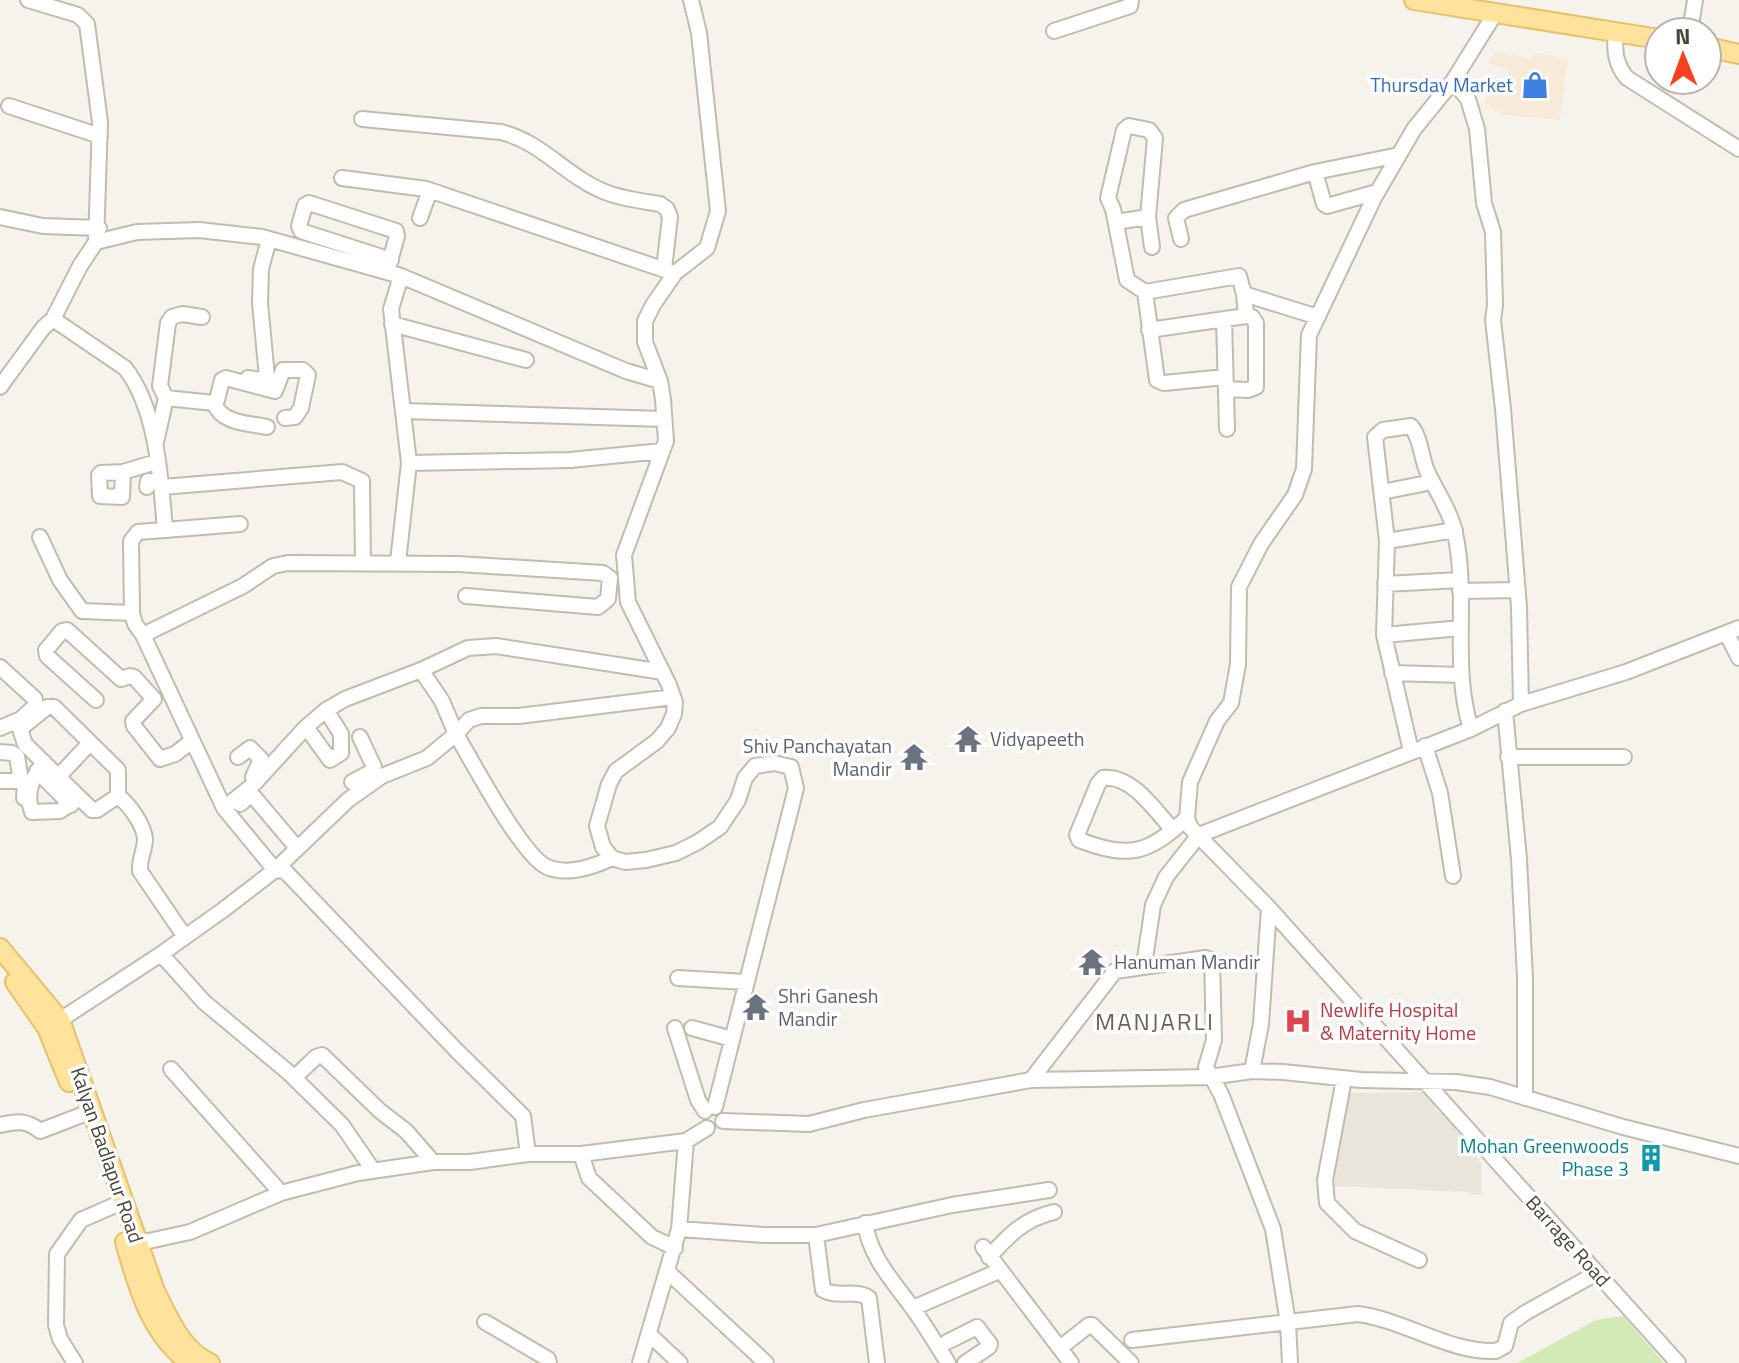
<svg xmlns="http://www.w3.org/2000/svg" width="1739" height="1363" viewBox="0 0 1739 1363" font-family="'Titillium Web',sans-serif">
<style>
.residential{fill:#eae5da}
.commercial{fill:#f7ead8}
.green{fill:#d2eab5}
.lines{fill:none;stroke-linecap:round;stroke-linejoin:round}
.minor-casing{stroke:#c2bbae;stroke-width:18}
.major-casing{stroke:#e6c16a;stroke-width:22}
.minor{stroke:#fff;stroke-width:14}
.major{stroke:#ffe39c;stroke-width:18}
.labels{text-anchor:middle;stroke-width:7;stroke-linejoin:round;paint-order:stroke}
.shop-label{font-size:20px;fill:#366cbe;stroke:#fff;text-anchor:end}
.worship-label{font-size:20px;fill:#5b616d;stroke:#fff;text-anchor:start}
.health-label{font-size:20px;fill:#be3a42;stroke:#fff;text-anchor:start}
.culture-label{font-size:20px;fill:#0d838f;stroke:#fff;text-anchor:end}
.street-label{font-size:20px;fill:#4b4439;stroke:#fff}
.quarter-label{font-size:24px;letter-spacing:2px;fill:#6e6250;stroke:#fff}
</style>
<rect width="100%" height="100%" fill="#f6f3ec"/>
<path class="residential" d="M1428 1092 1437 1111 1446 1116 1481 1163V1195H1471L1467 1192 1334 1186 1347 1093Z"/>
<path class="commercial" d="M1495 51 1532 59 1534 54 1541 53 1568 59 1560 120 1503 115 1485 103 1490 84 1505 86 1509 71 1488 63Z"/>
<path class="green" d="M1623 1316 1664 1363H1517L1596 1320Z"/>
<g class="lines">
<g class="minor-casing">
<path id="minor" d="M28 0 78 15 87 24 100 122 96 242
M691 0 699 33 718 211 707 248 675 273 653 305 645 321V342L660 381 663 399 666 441 624 555 628 602 669 685 675 702 674 714 668 728 657 741 616 771 609 784 597 826 603 847 612 858 625 862 646 860 676 853 698 842 720 827 738 800 745 778 755 766 774 763 791 767 796 788 791 808 715 1107
M1496 12 1453 81 1414 129 1374 198 1309 335 1304 469 1295 495 1261 544 1239 587 1238 664 1231 703 1217 721 1190 782 1187 818 1190 827 1269 908 1678 1363
M1054 31 1130 6 1131 0
M1616 32C1614 50 1615 64 1627 78L1739 149
M1690 32 1695 0
M1453 81 1468 99 1477 129 1484 203 1493 232 1495 305 1493 320 1503 409 1519 607 1521 704
M9 106 100 136
M362 119 501 132C542 142 567 177 605 192 622 199 642 201 660 204L667 209 670 217 664 269
M1315 172 1324 204 1327 206 1377 192
M342 178 426 189 671 272
M0 217 43 226 99 228
M420 218 430 190
M1116 222 1148 217
M1181 239 1176 218 1184 210 1315 172 1399 155
M387 272 397 236 396 231 309 203 305 205 299 226 301 231 391 260
M1145 292 1127 280 1113 209 1108 198 1124 130 1129 126 1149 130 1155 138 1148 217 1152 247
M53 319 80 266 96 242 137 232 199 230 262 237 401 276 626 371 660 381
M1224 319 1227 429
M392 324 526 360
M1149 330 1246 316 1244 294
M1225 377 1164 383 1157 380 1145 292 1239 276 1244 294 1318 317
M248 378 263 380 267 377 260 303 261 269 269 239
M0 387 43 328 53 319 125 368C157 408 161 481 165 530L138 532 131 541 132 613 135 624 143 635 224 808 275 870 285 871 456 1050 523 1116 528 1154
M1226 389 1248 390 1256 387V323L1252 317 1246 316
M166 398 214 403 217 400 222 380 226 378 275 391 283 370H303L308 375 301 408 295 417 285 418
M214 403C222 424 248 423 267 427
M404 411 664 419
M156 442 166 398 160 386 168 323 172 317 182 314 202 317
M409 463 570 460 662 451
M123 472 101 473 99 475 100 496 122 497 123 472 156 462
M147 487 148 481H160
M162 487 342 472 362 481 363 563
M1382 492 1432 482
M165 530 240 524
M40 537 60 580 82 611 132 613
M1387 541 1455 530
M398 562 409 463 391 309 401 276
M1385 584 1460 580
M1460 591 1518 590
M1727 634 1739 658
M143 635 243 586 273 566 288 563 458 564 603 573 610 578 608 599 598 607 466 596
M1384 635 1461 628
M0 667 35 699V706L21 719 0 728
M1392 673 1461 675
M96 700 47 656 46 650 62 631 67 630 121 679 130 676 134 677 154 699 133 721 134 726 160 759 175 754 192 741
M1505 711 1519 859 1525 978V1098
M306 727 330 760 341 753V734L326 710
M1425 746 1440 793 1453 876
M1411 751 1384 635 1387 541 1375 437 1383 430 1411 426C1421 438 1421 457 1427 471 1436 491 1451 512 1455 533 1469 598 1451 666 1471 729
M0 752 12 753 17 756 21 781
M238 757 250 748 261 759 253 777
M1508 757H1624
M44 762C32 778 25 793 32 812L60 811 80 798
M37 771 71 805
M58 777 90 743
M0 781H21L25 783 24 798
M352 782 373 771 374 767 360 737
M118 796V770L54 707H47L20 729 25 744 92 810H97L118 796C129 804 144 825 145 839 145 850 139 859 140 871L185 937
M240 804 250 796 254 797 297 848
M224 808 253 785 306 727 326 710 345 699 421 670 468 648 496 646 663 672
M1173 830C1156 812 1132 774 1103 778L1098 784 1077 835 1079 840C1130 859 1147 854 1187 818
M612 858C593 867 568 876 547 867 522 856 472 761 456 734L469 720 481 716H519L673 697
M161 954 204 1002 288 1072 342 1125 373 1170
M1144 965 1153 905 1166 877 1199 835 1471 729 1521 704 1626 672 1739 628
M678 978 746 982
M54 1024 161 954 223 910 275 870 348 800 382 776 427 758 456 734 442 701 421 670
M675 1028 698 1100 705 1111
M692 1028 732 1039
M171 1069 281 1193
M1252 1071 1261 1024 1269 908
M294 1078 316 1057 322 1055 380 1111 406 1131 433 1162
M1344 1079 1325 1180 1327 1203 1355 1231 1419 1260
M1031 1080 1115 971 1206 958 1212 960 1214 1040 1206 1067 1221 1094 1273 1229 1288 1323 1290 1363
M723 1121 809 1124 864 1110 1031 1080 1210 1077 1252 1071 1283 1072 1361 1080 1456 1082 1490 1087 1623 1127 1739 1156
M0 1125C17 1121 27 1120 40 1131L92 1111
M581 1154 589 1178 652 1237 675 1248
M865 1223C870 1258 894 1282 914 1310 926 1327 937 1345 948 1363
M679 1229 765 1235H816L952 1205 1049 1190
M816 1235 823 1290C837 1298 856 1289 869 1298L877 1363
M130 1245 190 1232 281 1193 358 1173 433 1162H470L528 1154H581L686 1141 707 1128
M983 1247 1071 1363
M989 1257C1009 1235 1024 1219 1054 1212
M668 1272 766 1363
M913 1308 999 1271
M485 1322 548 1359 549 1363
M650 1335 680 1363
M1132 1340 1358 1314C1404 1320 1450 1353 1496 1351L1505 1346 1511 1323 1525 1313 1597 1273
M947 1342 977 1327 990 1344 989 1347 965 1363
M1060 1348 1089 1325H1092L1131 1363
M75 1363 60 1339 56 1325 57 1254 81 1220 122 1202
M640 1363 679 1229 686 1141"/>
</g>
<g class="major-casing">
<path id="major" d="M1414 0 1659 39
M1707 47 1739 54
M0 948 60 1020 155 1291C168 1316 181 1351 210 1363
M15 982 47 1028 69 1082
M125 1242C138 1287 150 1334 190 1363"/>
</g>
<use href="#minor" class="minor"/>
<use href="#major" class="major"/>
</g>
<defs>
<g id="shop-bare" transform="scale(2.16)"><path d="M-5-2.5h2.3a2.7 3.5 0 0 1 5.4 0H5L5.5 6h-11ZM-1.5-2.5h3a1.5 2.3 0 0 0-3 0Z" fill="#3f7fe0" stroke="#fff" stroke-width="2.5" paint-order="stroke"/></g>
<g id="temple-bare" transform="scale(2.16)"><path d="M0-6L5-2H3V0L6.5 2.5H4V6H1.5V3h-3V6H-4V2.5H-6.5L-3 0V-2H-5Z" fill="#6b7280" stroke="#fff" stroke-width="2.5" paint-order="stroke"/></g>
<g id="hospital-bare" transform="scale(2.16)"><path d="M-5-5h3v3.5h4V-5h3V5h-3V1.5h-4V5h-3Z" fill="#e0444e" stroke="#fff" stroke-width="2.5" paint-order="stroke"/></g>
<g id="building-bare" transform="scale(2.16)"><path d="M-4-6H4V6H1V3H-1V6H-4ZM-2.5-4.3h1.7v1.8h-1.7ZM.8-4.3h1.7v1.8H.8ZM-2.5-1h1.7V.8h-1.7ZM.8-1h1.7V.8H.8Z" fill="#0f9aa8" stroke="#fff" stroke-width="2.5" paint-order="stroke"/></g>
</defs>
<g fill-rule="evenodd">
<use href="#shop-bare" x="1535" y="85"/>
<use href="#temple-bare" x="968" y="739"/>
<use href="#temple-bare" x="914" y="757"/>
<use href="#temple-bare" x="1092" y="962"/>
<use href="#temple-bare" x="756" y="1007"/>
<use href="#hospital-bare" x="1298" y="1021"/>
<use href="#building-bare" x="1651" y="1158"/>
</g>
<g class="labels">
<g class="shop-label">
<text x="1513" y="92">Thursday Market</text>
</g>
<g class="worship-label">
<text x="990" y="746">Vidyapeeth</text>
<text x="892" y="753" text-anchor="end">Shiv Panchayatan<tspan x="892" dy="23">Mandir</tspan></text>
<text x="1114" y="969">Hanuman Mandir</text>
<text x="778" y="1003">Shri Ganesh<tspan x="778" dy="23">Mandir</tspan></text>
</g>
<g class="health-label">
<text x="1320" y="1017">Newlife Hospital<tspan x="1320" dy="23">&amp; Maternity Home</tspan></text>
</g>
<g class="culture-label">
<text x="1629" y="1153">Mohan Greenwoods<tspan x="1629" dy="23">Phase 3</tspan></text>
</g>
<g class="street-label">
<text transform="translate(107 1155) rotate(71)" y="7">Kalyan Badlapur Road</text>
<text transform="translate(1568 1241) rotate(48)" y="7">Barrage Road</text>
</g>
<g class="quarter-label">
<text x="1155" y="1030">MANJARLI</text>
</g>
</g>
<g transform="translate(1683 56) rotate(359)"><circle r="38" fill="#ffffff" stroke="#b7b4b0" stroke-width="2"/>
<path d="M0-6L14 30L0 20L-14 30Z" fill="#fc3f1d"/>
<text y="-12" font-size="22" font-weight="bold" text-anchor="middle" fill="#4b4439">N</text>
</g>
</svg>
